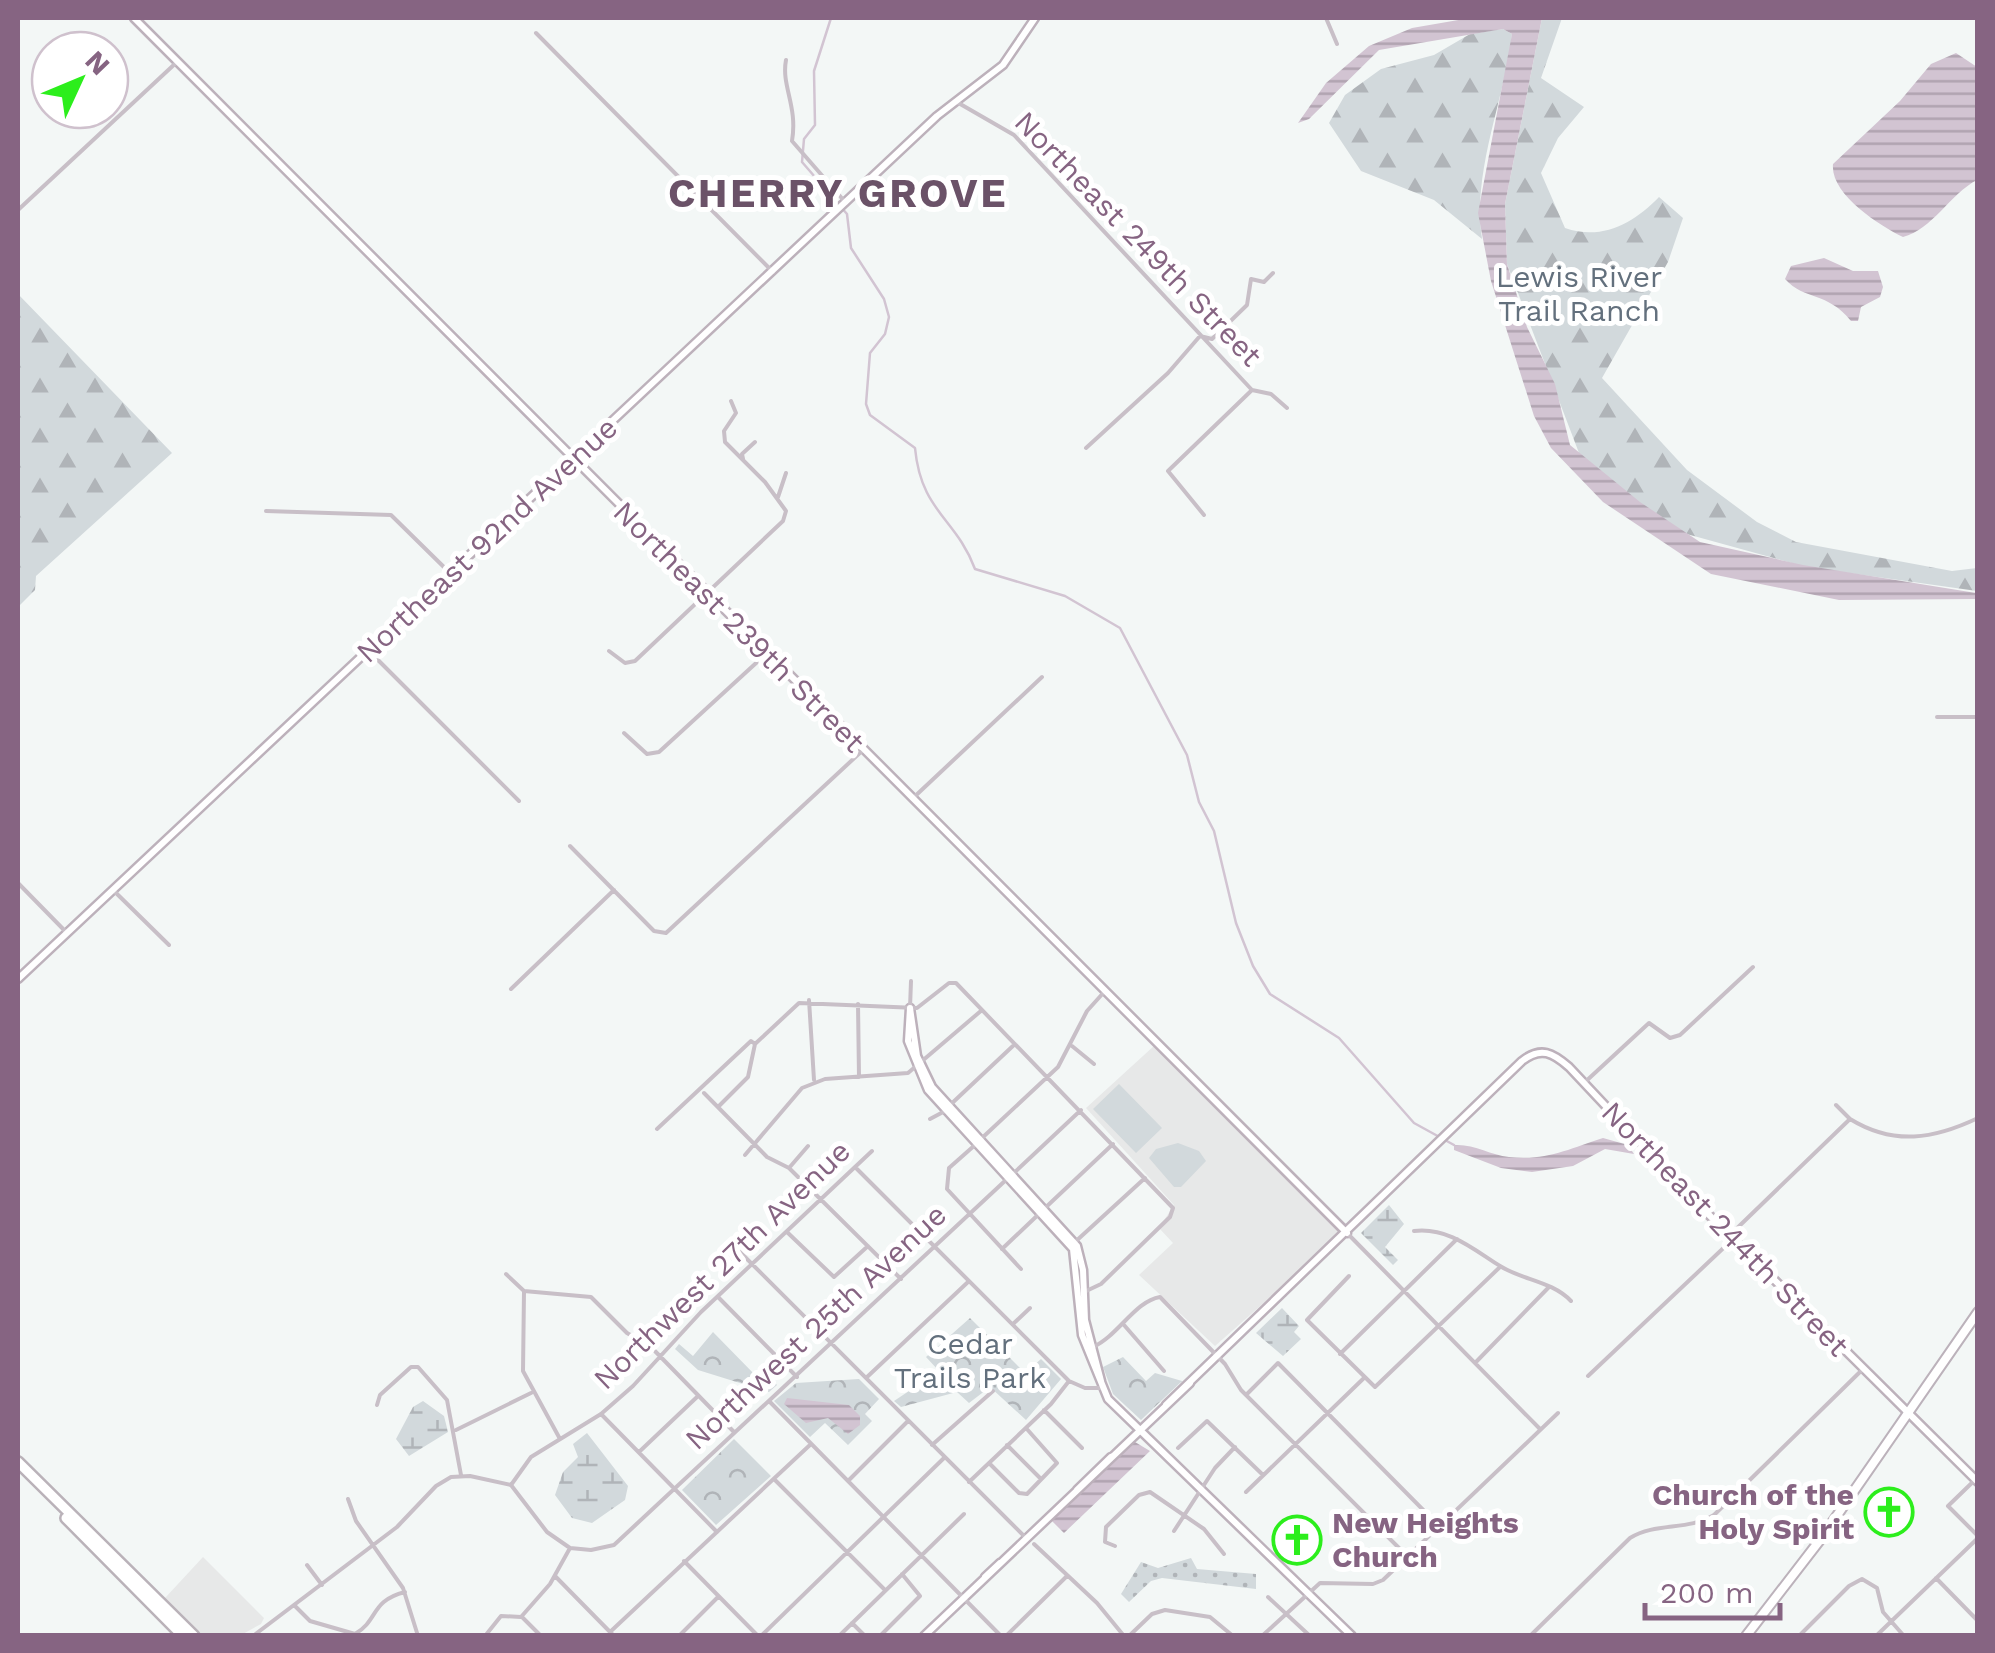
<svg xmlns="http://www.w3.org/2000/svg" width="1995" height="1653" viewBox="0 0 1995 1653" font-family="'Work Sans',sans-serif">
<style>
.built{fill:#e7e8e8}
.grass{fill:url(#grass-dots)}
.forest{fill:url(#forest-firs)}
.wetland{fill:url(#wetland-marsh)}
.park{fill:url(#park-crowns)}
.pitch{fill:#d2d9dc}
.water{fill:url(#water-rules)}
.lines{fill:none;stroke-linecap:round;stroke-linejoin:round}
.stream{stroke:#d2c4d2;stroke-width:2.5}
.secondary-casing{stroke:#bdb1bb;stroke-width:11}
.primary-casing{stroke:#bcb2bb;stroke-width:12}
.highway-casing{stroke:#bab2b9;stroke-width:14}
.street{stroke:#c8bfc7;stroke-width:4}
.secondary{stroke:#fff;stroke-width:6}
.primary{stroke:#fff;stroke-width:8}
.highway{stroke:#fff;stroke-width:9}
.labels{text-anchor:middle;stroke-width:10;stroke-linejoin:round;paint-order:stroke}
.street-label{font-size:30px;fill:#866482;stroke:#fff}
.park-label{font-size:30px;fill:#63707d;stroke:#fff}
.poi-label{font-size:30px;font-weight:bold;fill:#866482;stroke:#fff;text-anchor:end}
.district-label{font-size:40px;font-weight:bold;letter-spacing:2.5px;fill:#6b5268;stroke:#fff}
</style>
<defs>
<pattern id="grass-dots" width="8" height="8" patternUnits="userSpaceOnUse" patternTransform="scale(2.5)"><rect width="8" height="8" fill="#d2d9dc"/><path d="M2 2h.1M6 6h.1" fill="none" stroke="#b0b4b8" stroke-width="1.8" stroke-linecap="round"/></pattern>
<pattern id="forest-firs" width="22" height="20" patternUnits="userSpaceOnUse" patternTransform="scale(2.5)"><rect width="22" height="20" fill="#d2d9dc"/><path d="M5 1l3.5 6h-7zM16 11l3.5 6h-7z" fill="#b0b4b8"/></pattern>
<pattern id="wetland-marsh" width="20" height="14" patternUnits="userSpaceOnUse" patternTransform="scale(2.5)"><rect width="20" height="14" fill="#d2d9dc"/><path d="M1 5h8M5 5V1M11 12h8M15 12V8" fill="none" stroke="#b0b4b8"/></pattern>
<pattern id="park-crowns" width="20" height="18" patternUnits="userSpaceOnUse" patternTransform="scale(2.5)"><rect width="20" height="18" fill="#d2d9dc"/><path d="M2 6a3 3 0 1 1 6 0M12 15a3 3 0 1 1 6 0" fill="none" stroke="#b0b4b8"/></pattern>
<pattern id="water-rules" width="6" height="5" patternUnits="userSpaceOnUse" patternTransform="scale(2.5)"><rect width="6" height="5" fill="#d2c4d2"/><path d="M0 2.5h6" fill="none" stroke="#b0a3b0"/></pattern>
</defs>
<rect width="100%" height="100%" fill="#f3f7f6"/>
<path class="built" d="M1155 1045 1338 1227 1339 1236 1215 1346 1139 1275 1173 1243 1159 1228 1174 1205 1086 1108Z
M203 1557 264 1618 261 1624 241 1635H202L165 1598Z"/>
<path class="grass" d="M1191 1558 1197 1569 1256 1574V1589L1162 1578 1151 1581 1129 1602 1121 1594 1141 1562 1158 1568Z"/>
<path class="forest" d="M1542 18H1562L1541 78 1584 107 1558 138 1541 173 1565 228C1602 241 1634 223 1659 197L1683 218 1668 262 1602 378 1687 470 1757 522 1796 542 1952 571 1977 568V591L1806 567 1683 533 1626 495 1579 453 1507 264 1505 204Z
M1503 29 1512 34C1504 103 1472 170 1482 239L1434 200 1361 171 1329 123 1345 95 1381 69 1434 55 1470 34Z
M18 294 172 453 36 576 35 590 18 607Z"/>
<path class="wetland" d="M1389 1205 1404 1224 1385 1247 1398 1260 1393 1265 1361 1233Z
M1282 1308 1299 1326 1294 1332 1301 1339 1283 1356 1256 1333Z
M423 1401 444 1416 448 1432 409 1456 396 1439 413 1407Z
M587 1433 628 1486 625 1500 592 1523 572 1518 555 1495 563 1472 578 1457 573 1444Z"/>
<path class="park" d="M970 1318 1025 1373 1041 1359 1061 1379 1026 1420 990 1387 969 1403 957 1392 901 1407 894 1401 939 1371 926 1357Z
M713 1332 758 1378 765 1372 777 1385 769 1392 698 1370 675 1349 679 1344 693 1356Z
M1123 1357 1146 1381 1155 1373 1182 1381 1141 1420 1113 1394 1103 1367Z
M859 1379 879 1399 865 1414 872 1421 848 1445 825 1423 810 1437 774 1401 796 1383Z
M734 1439 771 1476 716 1525 682 1490Z"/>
<path class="pitch" d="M1119 1084 1162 1128 1136 1153 1093 1109Z
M1178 1143 1199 1151 1206 1161 1181 1187H1174L1149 1158 1156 1149Z"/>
<path class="water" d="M1470 18H1542L1505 204 1507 264 1527 327 1555 384 1570 445 1640 502 1700 542 1803 565 1976 593 1977 589V599L1839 600 1711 574 1603 502 1551 448 1534 416 1491 281 1478 213 1512 34 1503 29 1379 50 1309 119 1298 123 1326 83 1369 46 1412 28Z
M1956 53 1977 67V180C1950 194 1932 230 1903 237 1879 225 1830 194 1833 164L1900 101 1931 64Z
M1824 258 1853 271H1878L1883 287 1880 297 1861 307 1858 321H1851C1827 291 1805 301 1785 279L1791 266Z
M1603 1138 1628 1145 1634 1154 1605 1149 1573 1166 1532 1172 1501 1168 1454 1150V1145C1475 1144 1490 1155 1509 1157 1546 1161 1569 1149 1603 1138Z
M787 1398 849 1405 860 1416V1425L848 1434 828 1418 806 1423 784 1404Z
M1135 1442 1150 1451 1064 1533 1052 1521Z"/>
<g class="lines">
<path class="stream" d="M831 18 814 71 815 125 804 139 802 162 847 214 851 248 884 299 889 317 885 334 870 353 866 404 870 415 915 448C921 512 956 518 975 569L1065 596 1120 628 1187 755 1199 802 1214 831 1236 923 1253 966 1270 994 1339 1038 1414 1123 1454 1145"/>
<g class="secondary-casing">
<path id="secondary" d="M134 18 1347 1233
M18 979 937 116 1003 65 1035 18
M910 1008 908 1041 928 1090 1073 1249 1082 1335 1108 1399 1352 1636
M910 1008 917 1056 932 1087 1077 1246 1083 1270 1085 1320 1101 1381
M1166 1405 1522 1061C1541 1046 1553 1053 1569 1067L1695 1201 1978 1482
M1077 1490 1111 1457
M985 1577 1000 1563
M924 1636 1190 1383"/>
</g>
<g class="primary-casing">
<path id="primary" d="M1746 1636 1820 1540 1978 1312"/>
</g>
<g class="highway-casing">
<path id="highway" d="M18 1462 194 1636
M66 1518 183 1636"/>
</g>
<path class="street" d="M1326 18 1337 44
M536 33 773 272
M786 60C781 86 798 106 792 141L846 203
M955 101 1014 135 1252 390 1271 394 1287 408
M18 210 178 61
M1086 448 1168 373 1200 336 1212 339 1247 305 1251 279 1264 282 1273 273
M743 459 742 454 755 442
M778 497 786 473
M266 511 391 515 451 574
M1204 515 1168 471 1252 390
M369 651 519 801
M609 651 625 663 635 661 783 521 786 511 765 482 725 442 724 431 736 413 731 401
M1937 717H1978
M624 733 647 754 659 752 766 654
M912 799 1042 677
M570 846 654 931 666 933 863 750
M18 883 67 933
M113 890 169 945
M511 989 614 890
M809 1000 814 1080
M858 1004 859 1077
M910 1008 911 981
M1072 1046 1094 1064
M1584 1083 1649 1023 1670 1038 1680 1035 1753 967
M704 1093 767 1157 789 1168 901 1279
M1836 1105 1850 1119
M949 1106 1015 1044
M718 1107 748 1077 755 1044 799 1003 917 1008 949 983H956L1173 1208 1170 1217 1101 1284 1082 1293
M930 1119 945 1111
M657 1129 751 1041 755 1044
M982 1138 1058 1067 1087 1011 1105 991
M975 1145 949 1168 947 1189 1021 1269
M745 1155 802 1088 825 1079 908 1073 982 1010
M855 1167 1069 1381 1085 1388H1103
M789 1168 808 1146
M1014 1173 1081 1110
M1045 1208 1113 1144
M1414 1231C1448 1227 1473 1249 1500 1266 1522 1280 1552 1281 1571 1301
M788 1233 834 1277 868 1246
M1347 1233 1540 1429
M1731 1234 1850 1119C1894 1146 1934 1139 1978 1118
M1075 1242 1145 1178
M736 1248 1026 1538
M1002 1249 1041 1212
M506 1274 524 1291
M1349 1276 1307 1320 1375 1387 1500 1267
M524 1291 591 1297 627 1333 651 1347 734 1432
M524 1291 523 1371 560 1439
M719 1298 797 1377
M1013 1324 1030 1308
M1124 1325 1164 1371
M1093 1347C1118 1336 1135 1301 1160 1297L1225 1364 1241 1390 1407 1556
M1340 1354 1457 1239
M1476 1362 1549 1287
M1588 1376 1733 1239
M866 1378 968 1282
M1246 1395 1278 1363 1439 1526
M769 1401 1001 1636
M377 1405 380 1395 411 1367H418L447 1400 461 1475
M1044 1410 1082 1448
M601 1414 717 1532
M456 1430 531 1393
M932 1445 993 1391
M1007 1445 1041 1479
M1178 1448 1207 1421 1263 1475
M639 1452 697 1397
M989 1463 1019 1493 1027 1494 1057 1463 1026 1428
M1978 1477 1948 1506 1978 1536
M774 1479 884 1589
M848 1481 908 1421
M969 1482 1051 1404 1069 1381
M511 1485 531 1457 601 1414 633 1386 701 1312 872 1151
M1246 1492 1364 1378
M348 1499 356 1521 403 1588 418 1636
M1174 1531 1215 1468 1235 1447
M1034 1544 1097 1603 1124 1636
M1115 1546 1105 1542 1106 1527 1139 1495 1150 1492 1204 1529 1224 1554
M684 1561 758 1636
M307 1565 322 1585
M555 1576 614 1636
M1936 1578 1978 1621
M1268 1597 1310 1636
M294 1605 310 1621 355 1634C379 1620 370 1601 405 1592
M523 1618 541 1636
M852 1623 865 1636
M610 1632 811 1444
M253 1636 397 1527 436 1486 451 1477 470 1476 511 1485 547 1532 570 1548 591 1550 614 1545 1007 1179
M485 1636 501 1616 521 1617 550 1584 570 1548
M679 1636 718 1597
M761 1636 944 1458
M839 1636 964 1514
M880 1636 920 1596 902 1574
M1006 1636 1067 1576
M1129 1636 1152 1614 1165 1610 1210 1617 1233 1636
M1262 1636 1320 1583 1373 1584 1383 1580 1558 1413
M1530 1636 1630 1538C1656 1522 1688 1531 1714 1515L1863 1369
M1799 1636 1849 1586 1862 1579 1877 1588 1883 1612 1904 1636
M1876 1636 1978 1538"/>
<use href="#secondary" class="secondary"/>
<use href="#primary" class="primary"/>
<use href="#highway" class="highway"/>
</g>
<defs>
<g id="church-ring" transform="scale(2.5)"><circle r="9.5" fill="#fff" stroke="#2cee1c" stroke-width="1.5"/><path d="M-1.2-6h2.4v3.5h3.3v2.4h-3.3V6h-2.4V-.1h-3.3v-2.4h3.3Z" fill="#2cee1c"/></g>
</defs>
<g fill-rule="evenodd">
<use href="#church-ring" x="1889" y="1512"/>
<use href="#church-ring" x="1297" y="1540"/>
</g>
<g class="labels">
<g class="street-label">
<text transform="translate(1138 239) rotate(46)" y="10">Northeast 249th Street</text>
<text transform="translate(487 540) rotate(-43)" y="10">Northeast 92nd Avenue</text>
<text transform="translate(739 627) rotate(45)" y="10">Northeast 239th Street</text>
<text transform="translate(1725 1229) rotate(46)" y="10">Northeast 244th Street</text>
<text transform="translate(722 1265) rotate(-44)" y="10">Northwest 27th Avenue</text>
<text transform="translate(816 1327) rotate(-43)" y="10">Northwest 25th Avenue</text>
</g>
<g class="park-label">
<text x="1579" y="287">Lewis River<tspan x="1579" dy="34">Trail Ranch</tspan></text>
<text x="970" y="1354">Cedar<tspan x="970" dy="34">Trails Park</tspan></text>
</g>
<g class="poi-label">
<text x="1854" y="1505">Church of the<tspan x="1854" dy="34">Holy Spirit</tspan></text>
<text x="1332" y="1533" text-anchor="start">New Heights<tspan x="1332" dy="34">Church</tspan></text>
</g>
<g class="district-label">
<text x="838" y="207">CHERRY GROVE</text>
</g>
</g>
<rect width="1995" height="1653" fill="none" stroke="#866482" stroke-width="40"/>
<g transform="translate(80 80) rotate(46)"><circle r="48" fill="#ffffff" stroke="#cfc1cd" stroke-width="2.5"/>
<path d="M0-8L18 38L0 25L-18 38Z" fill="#2cee1c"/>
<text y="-15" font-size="28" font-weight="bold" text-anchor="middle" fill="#866482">N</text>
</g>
<path d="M1645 1603v15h135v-15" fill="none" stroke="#866482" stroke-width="5"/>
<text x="1660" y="1603" font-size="30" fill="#866482" stroke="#ffffff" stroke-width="8" paint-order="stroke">200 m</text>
</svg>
